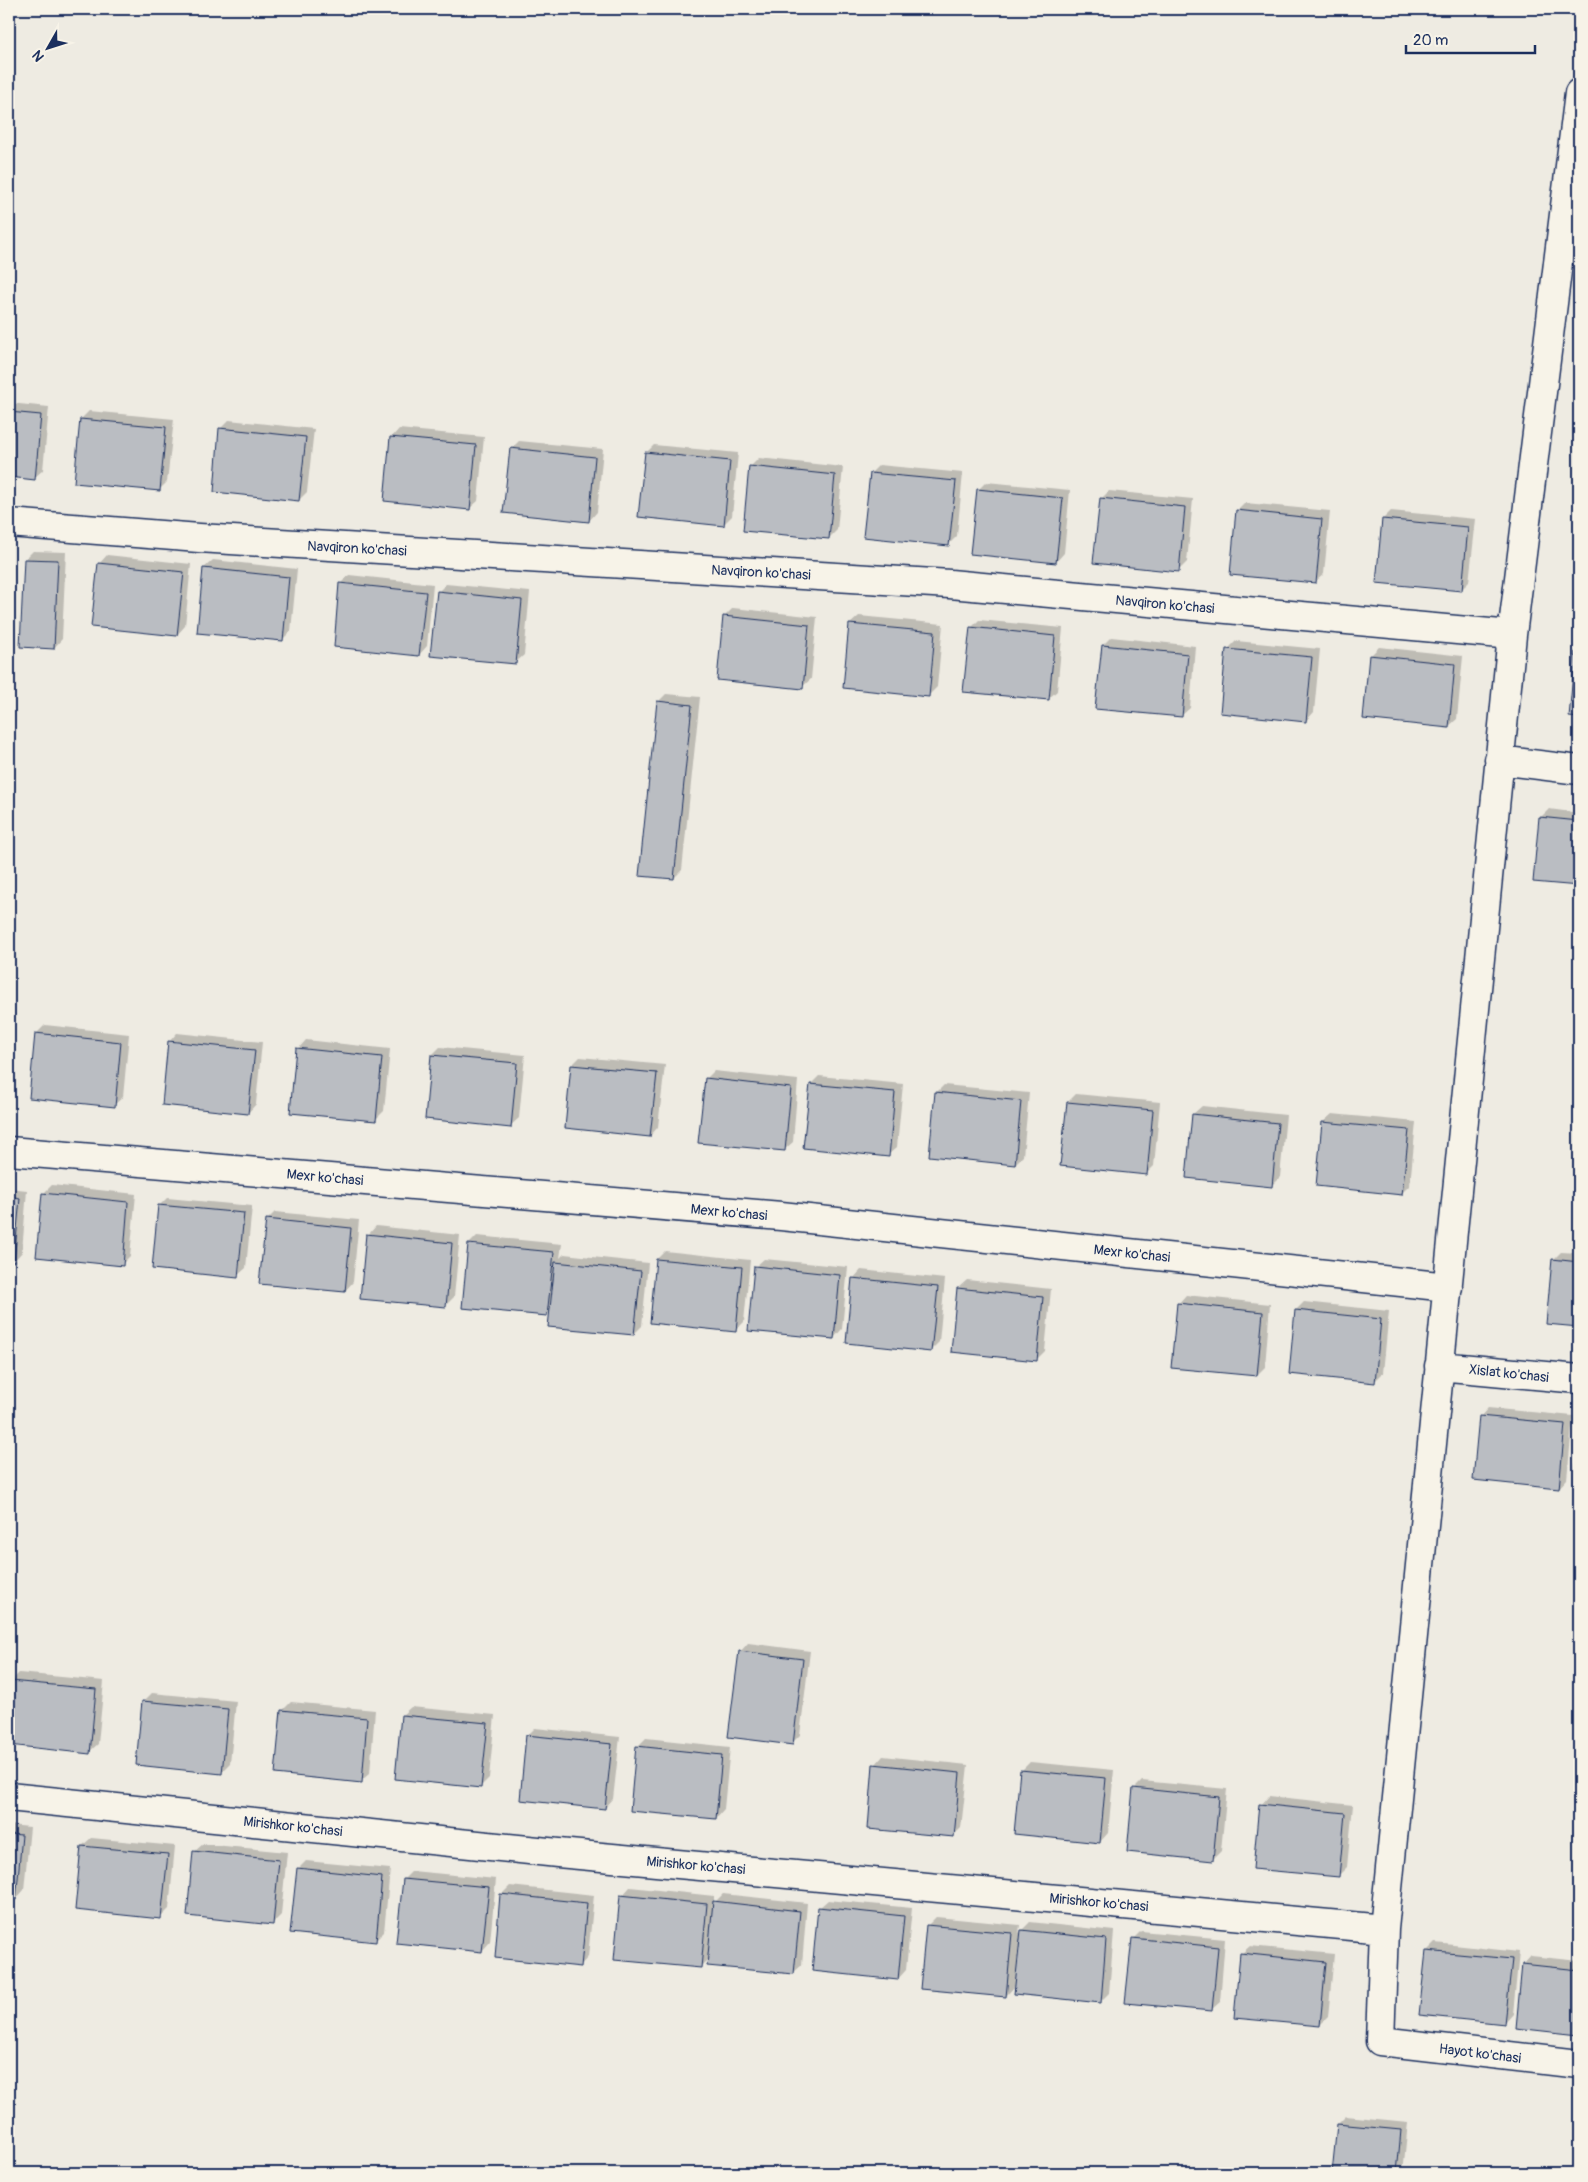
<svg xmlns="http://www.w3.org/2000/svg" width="1588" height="2182" viewBox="0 0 1588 2182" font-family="Pangolin,sans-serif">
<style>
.shadow{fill:#0003}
.building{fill:#babdc2;stroke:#1b2f5e}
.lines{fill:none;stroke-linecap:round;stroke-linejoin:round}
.minor-casing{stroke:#1b2f5e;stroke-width:31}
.minor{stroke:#f7f3e8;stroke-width:28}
.labels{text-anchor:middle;stroke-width:5;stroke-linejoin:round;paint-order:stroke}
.street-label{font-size:14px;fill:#1b2f5e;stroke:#f7f3e8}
</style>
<rect width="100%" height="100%" fill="#eeebe2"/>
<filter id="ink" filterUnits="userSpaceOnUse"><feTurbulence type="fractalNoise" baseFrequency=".02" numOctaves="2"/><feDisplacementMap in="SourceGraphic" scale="10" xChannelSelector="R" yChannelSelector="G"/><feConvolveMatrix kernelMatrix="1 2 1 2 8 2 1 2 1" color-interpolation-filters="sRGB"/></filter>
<g filter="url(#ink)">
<path class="shadow" d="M9 403 49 407 43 470 34 478 9 476Z
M89 411 174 419 167 482 159 490 81 419Z
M229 420 314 429 307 492 299 500 220 429Z
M399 429 484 437 478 501 469 509 391 438Z
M519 441 603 449 597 512 589 521 511 449Z
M654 445 738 453 732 516 724 524 646 453Z
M759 458 843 467 837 530 829 538 750 467Z
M879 465 963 473 957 536 949 544 871 473Z
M986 482 1070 490 1064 553 1056 562 978 490Z
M1109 491 1193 499 1187 562 1179 570 1101 499Z
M1245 503 1330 511 1324 574 1315 582 1237 511Z
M1391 511 1476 519 1469 582 1461 590 1383 519Z
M33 551 66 552 62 639 54 648 25 559Z
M107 555 191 564 185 626 177 635 99 564Z
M213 560 297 569 291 631 283 639 204 568Z
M349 575 433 584 427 646 419 655 340 584Z
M446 584 530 592 524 655 515 663 438 592Z
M733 608 817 617 811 679 802 687 724 617Z
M859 616 943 624 937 687 928 696 850 624Z
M979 620 1063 628 1057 691 1048 699 971 628Z
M1111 637 1195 646 1190 708 1181 716 1103 645Z
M1236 641 1320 649 1314 712 1306 721 1227 650Z
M1379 647 1463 656 1457 719 1448 727 1370 656Z
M1579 650V716H1571L1577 652Z
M666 694 700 697 682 870 674 878 658 702Z
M1549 809 1579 813V885L1534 880 1540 818Z
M45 1025 129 1034 123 1097 114 1105 36 1034Z
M177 1033 262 1042 256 1104 248 1113 169 1042Z
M306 1040 390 1049 384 1111 376 1119 298 1049Z
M440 1047 525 1055 519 1118 510 1126 432 1055Z
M580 1057 665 1065 658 1127 650 1136 572 1065Z
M714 1071 798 1080 793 1142 784 1150 706 1079Z
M819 1076 903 1084 897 1147 888 1155 811 1084Z
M944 1085 1029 1093 1023 1156 1015 1164 936 1093Z
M1076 1094 1160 1102 1154 1166 1146 1174 1068 1102Z
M1202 1106 1286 1115 1280 1177 1272 1185 1193 1114Z
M1332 1114 1416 1122 1410 1185 1402 1193 1323 1122Z
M52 1185 136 1194 130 1256 122 1264 38 1256 44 1193Z
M9 1188 27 1190 22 1252 14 1261 9 1260Z
M167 1198 252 1206 246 1268 237 1276 159 1206Z
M275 1212 359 1220 353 1282 345 1291 267 1220Z
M376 1226 460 1235 454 1297 446 1305 368 1235Z
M477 1236 562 1244 560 1258 564 1254 648 1263 642 1326 634 1334 551 1311 547 1315 469 1244Z
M665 1251 750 1260 744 1322 735 1331 657 1259Z
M1561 1252 1579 1253V1326L1547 1322 1553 1260Z
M764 1259 848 1267 842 1329 834 1338 755 1267Z
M861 1270 945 1279 939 1342 931 1350 853 1279Z
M967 1280 1051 1289 1045 1351 1036 1360 953 1351 958 1288Z
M1186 1295 1270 1304 1265 1367 1257 1375 1178 1304Z
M1304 1302 1389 1311 1383 1373 1375 1381 1296 1310Z
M1488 1408 1573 1416 1567 1479 1559 1488 1480 1417Z
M748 1643 810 1651 800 1735 792 1743 740 1652Z
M19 1673 104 1681 98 1744 89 1752 9 1744 11 1681Z
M152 1693 236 1701 230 1764 221 1773 137 1764 144 1701Z
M291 1702 375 1710 370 1773 361 1781 276 1773 283 1710Z
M411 1707 495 1715 489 1778 481 1786 402 1715Z
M535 1728 620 1737 613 1799 605 1808 527 1736Z
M646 1738 730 1747 724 1809 716 1818 637 1747Z
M883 1756 968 1765 961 1828 953 1836 875 1765Z
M1030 1762 1114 1770 1108 1833 1100 1842 1021 1771Z
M1142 1781 1227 1789 1221 1851 1212 1860 1134 1789Z
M1269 1796 1353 1805 1347 1867 1339 1875 1261 1805Z
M9 1825 30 1827 24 1890 16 1899 9 1898Z
M91 1838 175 1846 169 1909 161 1917 82 1846Z
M203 1844 287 1852 281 1915 272 1924 194 1852Z
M306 1861 390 1869 384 1932 376 1940 298 1869Z
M412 1871 496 1879 490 1942 482 1951 404 1879Z
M510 1886 594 1895 588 1957 580 1966 502 1894Z
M630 1887 714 1896V1903L723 1894 807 1903 802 1965 793 1973 709 1958 700 1967 622 1896Z
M828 1900 912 1908 906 1970 898 1979 819 1908Z
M936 1917 1020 1925 1019 1933 1030 1922 1114 1931 1109 1993 1100 2002 1016 1985 1006 1996 928 1925Z
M1141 1931 1225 1939 1220 2002 1211 2010 1133 1939Z
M1435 1943 1519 1952 1513 2014 1505 2023 1427 1951Z
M1250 1946 1334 1954 1328 2017 1320 2025 1241 1954Z
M1531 1956 1579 1961V2033L1517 2027 1523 1965Z
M1346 2116 1408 2122 1403 2173H1333L1338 2124Z"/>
<path class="building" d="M9 412 41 415 35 480 9 477Z
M80 419 166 427 160 491 74 483Z
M219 428 306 437 299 501 214 492Z
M390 437 476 445 470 510 384 501Z
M510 448 595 457 589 522 503 513Z
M645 452 730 461 724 526 638 517Z
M749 466 835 475 829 539 743 531Z
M870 473 956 481 949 546 863 537Z
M977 489 1063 498 1056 563 970 554Z
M1100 498 1185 507 1179 572 1093 563Z
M1236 510 1322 519 1316 583 1230 575Z
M1382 519 1468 527 1462 591 1376 583Z
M24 559 58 560 54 649 20 647Z
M98 563 184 572 177 636 91 627Z
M203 568 289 577 283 641 197 633Z
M339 583 426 592 419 656 334 647Z
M437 591 522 600 516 664 430 656Z
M723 616 809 625 803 689 717 680Z
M849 624 935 632 929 697 843 688Z
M970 627 1055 636 1049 700 963 692Z
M1102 645 1188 654 1182 717 1095 709Z
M1226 649 1312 657 1306 722 1220 713Z
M1575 652H1579V718L1569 717Z
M1369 655 1455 664 1449 728 1363 719Z
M657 701 692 705 674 879 639 876Z
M1539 817 1579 821V886L1533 882Z
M35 1033 121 1042 115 1107 29 1098Z
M168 1041 255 1050 248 1114 162 1105Z
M296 1048 382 1057 376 1121 290 1113Z
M431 1055 517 1063 511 1128 425 1119Z
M571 1065 657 1073 650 1137 565 1128Z
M705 1078 791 1088 785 1151 698 1143Z
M810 1084 895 1092 889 1157 803 1148Z
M935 1092 1021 1101 1015 1165 929 1156Z
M1067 1102 1153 1110 1147 1175 1060 1166Z
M1192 1114 1278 1123 1272 1187 1186 1178Z
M1322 1122 1409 1130 1402 1195 1316 1186Z
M42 1193 128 1202 123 1266 36 1257Z
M9 1196 20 1198 14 1262 9 1261Z
M158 1205 244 1213 238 1278 152 1269Z
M266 1219 351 1228 345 1292 259 1284Z
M366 1234 452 1243 446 1307 360 1299Z
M468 1244 554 1252 547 1316 462 1308Z
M656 1259 742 1267 736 1332 650 1323Z
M1552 1259 1579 1262V1327L1546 1324Z
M555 1262 641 1271 634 1335 548 1327Z
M754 1266 840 1275 834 1339 748 1331Z
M852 1278 938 1287 931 1352 846 1343Z
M957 1288 1043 1297 1037 1361 951 1352Z
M1177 1303 1263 1312 1257 1376 1171 1368Z
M1295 1310 1381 1319 1375 1383 1289 1374Z
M1479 1416 1565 1424 1559 1489 1473 1480Z
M1579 1438V1488L1574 1487Z
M739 1651 803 1659 793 1745 728 1737Z
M10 1681 96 1689 90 1754 9 1745Z
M142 1701 228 1709 222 1774 136 1765Z
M281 1710 367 1718 362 1783 275 1774Z
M401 1715 488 1723 481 1788 395 1779Z
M526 1735 612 1744 605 1809 520 1800Z
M636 1746 722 1755 716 1819 630 1811Z
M873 1764 960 1773 954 1837 868 1829Z
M1020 1770 1106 1778 1100 1843 1014 1834Z
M1133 1788 1219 1797 1213 1861 1127 1852Z
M1259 1804 1345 1813 1339 1877 1253 1869Z
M9 1834 22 1835 16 1900 9 1899Z
M81 1846 168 1854 161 1919 75 1910Z
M193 1851 279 1860 273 1925 187 1916Z
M297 1868 382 1877 376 1942 290 1933Z
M403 1879 489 1887 482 1952 396 1943Z
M500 1894 587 1903 581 1967 495 1958Z
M620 1895 707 1904 701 1968 614 1960Z
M713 1901 800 1911 794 1974 707 1966Z
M818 1907 904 1916 898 1980 812 1971Z
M926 1925 1012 1933 1006 1997 920 1989Z
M1021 1930 1106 1939 1101 2003 1014 1994Z
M1132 1938 1218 1947 1212 2011 1125 2003Z
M1426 1951 1512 1959 1505 2024 1419 2015Z
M1240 1953 1326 1962 1320 2026 1234 2018Z
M1522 1964 1579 1970V2035L1516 2028Z
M1337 2124 1401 2130 1397 2173H1332Z"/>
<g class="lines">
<g class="minor-casing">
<path id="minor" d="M1579 93 1512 635 1384 1929 1380 2041 1579 2064
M9 523 199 538 950 584 1512 635
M1499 760 1579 770
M9 1151 781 1216 1448 1287
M1439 1366 1579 1379
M9 1797 558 1853 1384 1929"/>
</g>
<use href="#minor" class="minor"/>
</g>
</g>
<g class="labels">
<g class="street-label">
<text transform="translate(357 548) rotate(3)" y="5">Navqiron ko'chasi</text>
<text transform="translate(761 572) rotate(3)" y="5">Navqiron ko'chasi</text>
<text transform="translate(1165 604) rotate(5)" y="5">Navqiron ko'chasi</text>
<text transform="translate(325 1177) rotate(5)" y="5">Mexr ko'chasi</text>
<text transform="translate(729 1212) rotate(5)" y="5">Mexr ko'chasi</text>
<text transform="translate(1132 1253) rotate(6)" y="5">Mexr ko'chasi</text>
<text transform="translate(1509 1373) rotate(6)" y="5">Xislat ko'chasi</text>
<text transform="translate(293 1826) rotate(6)" y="5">Mirishkor ko'chasi</text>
<text transform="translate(696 1865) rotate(5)" y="5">Mirishkor ko'chasi</text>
<text transform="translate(1099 1902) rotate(5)" y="5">Mirishkor ko'chasi</text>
<text transform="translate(1480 2053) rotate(7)" y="5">Hayot ko'chasi</text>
</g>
</g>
<rect width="1588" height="2182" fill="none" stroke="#f7f3e8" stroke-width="30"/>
<rect x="15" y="15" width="1558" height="2152" fill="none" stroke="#1b2f5e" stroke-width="2" filter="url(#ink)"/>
<g transform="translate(48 48) rotate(231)" stroke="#f7f3e8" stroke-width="4" paint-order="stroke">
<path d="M0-4L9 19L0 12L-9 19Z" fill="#1b2f5e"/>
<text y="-8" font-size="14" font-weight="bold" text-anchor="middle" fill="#1b2f5e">N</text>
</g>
<path d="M1406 45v8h129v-8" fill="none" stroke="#1b2f5e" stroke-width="2.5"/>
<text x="1413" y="45" font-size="15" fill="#1b2f5e" stroke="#f7f3e8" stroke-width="4" paint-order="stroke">20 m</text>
</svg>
